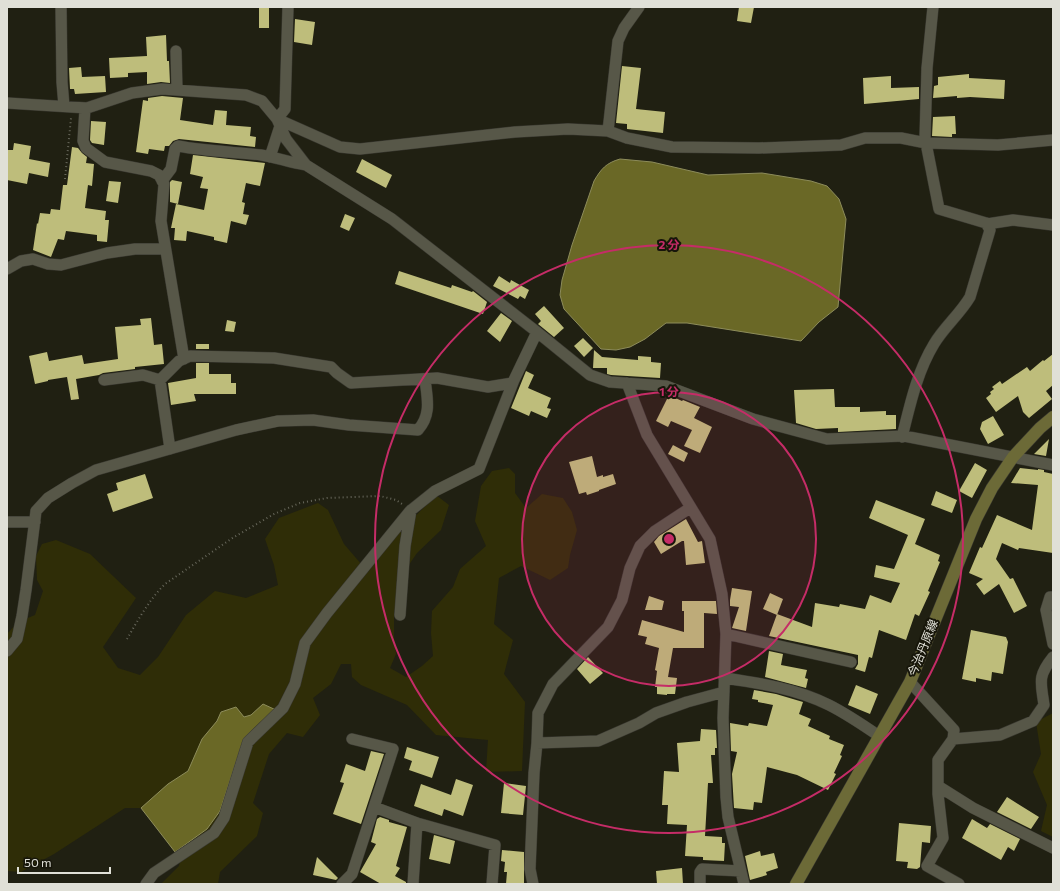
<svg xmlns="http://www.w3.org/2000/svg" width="1060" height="891" viewBox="0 0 1060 891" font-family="Commissioner,'Noto Sans JP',sans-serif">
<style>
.green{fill:#2f2d07}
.water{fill:#6a6826;stroke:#8d8c5b}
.building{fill:#bebd7b}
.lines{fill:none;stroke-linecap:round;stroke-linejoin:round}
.street-casing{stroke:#393830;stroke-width:12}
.secondary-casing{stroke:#393830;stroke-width:13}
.path{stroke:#67675b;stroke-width:2;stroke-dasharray:1 3;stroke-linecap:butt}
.street{stroke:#575748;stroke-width:11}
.secondary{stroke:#6c6a37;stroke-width:12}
.ring{fill:none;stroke:#c52c67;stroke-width:2}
.labels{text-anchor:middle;stroke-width:4;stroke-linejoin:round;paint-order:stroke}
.street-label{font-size:12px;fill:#e0e0d7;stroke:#17160a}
.centre{fill:#c52c67;stroke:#17160a;stroke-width:2}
.ring-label{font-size:12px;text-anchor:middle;font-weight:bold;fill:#c52c67;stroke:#17160a;stroke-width:4;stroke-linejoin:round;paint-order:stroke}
</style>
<rect width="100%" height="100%" fill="#202012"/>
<path class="green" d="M509 468 515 474V493L526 508 542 494 563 498 572 512 577 530 570 555 568 568 550 580 521 566 499 578 494 624 513 640 504 674 525 702 522 771 486 772 488 740 436 735 407 705 361 685 352 677 351 664H341L331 684 313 698 320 715 303 737 287 733 269 754 253 803 263 813 257 836 220 872 218 884H161L179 866 186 838 192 775 150 808H125L54 854 21 872 7 871V634L18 622 35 615 43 591 37 580 36 556 42 544 56 540 90 554 136 598 103 647 118 668 140 675 158 657 186 615 215 591 246 598 278 585 274 565 265 539 279 518 318 503 328 510 344 544 368 572 393 539 436 495 449 505 441 530 417 553 400 578 394 616V638L396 654 390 668 406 677 422 666 433 656 431 633 432 611 453 587 460 569 486 546 475 521 481 486 492 471Z
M1053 713V837L1041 831 1047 805 1033 772 1041 754 1036 722Z"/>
<path class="water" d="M620 159 652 162 708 175 762 173 811 181 827 186 839 199 846 219 838 307 819 322 801 341 687 323H666L645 339 630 347 616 350 601 349 564 309 560 295 562 280 572 245 594 181C601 169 606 163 620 159Z
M263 704 276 710 244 738 220 811 207 829 175 852 141 808 168 784 188 771 202 739 217 721 221 712 236 707 244 717 251 715Z"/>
<path class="building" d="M259 7H269V28H259Z
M739 7H754L751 23 737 21Z
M295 19 315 22 312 45 294 42Z
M166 35 167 61H169L170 83 161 82 147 84V72L128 73V77L110 78 109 58 147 56 146 37Z
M622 66 641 68 636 109 665 112 663 133 627 129V124L616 123Z
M81 67 82 77 105 76 106 92 75 94 74 89H70L69 68Z
M969 74V78L1005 80 1004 99 970 97 957 98V96L933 98 934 86 938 85V77Z
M891 76V88L919 87V99L864 104 863 78Z
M162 96 183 98 180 120 213 125 215 110 227 111 226 125 251 127 250 136 256 137 255 147 179 139 173 141 169 146H165L164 151 149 149 148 154 136 152 143 100 148 101V98Z
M955 116 956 134H952V137L932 136 933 117Z
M91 121 106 122 104 145 92 143 90 140Z
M14 143 31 146 29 159 50 163 48 177 29 173 27 184 7 180V150H13Z
M72 147 78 148 82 153 87 157 86 163 94 164 92 186 88 185 85 208 106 211 105 220H109L107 242 97 241V235L66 231 64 240 58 239 51 257 33 250 37 223 38 224 40 213 50 214 51 209 60 210 63 185H67Z
M193 155 265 163 260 186 246 183 242 202 245 203 243 214 249 215 246 225 231 221 227 243 214 240V237L187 231 186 241 174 240 175 228H171L176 204 204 210 208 189 200 188 203 177 190 174Z
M362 159 392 175 386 188 356 172Z
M172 180 182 182 178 204 170 202V182Z
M109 181 121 182 118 203 106 201Z
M345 214 355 218 349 231 340 227Z
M399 271 451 288 452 285 472 292 473 291 487 302 483 314 395 284Z
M499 276 510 283 511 280 529 290 525 299 520 296 518 299 493 286Z
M544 306 564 328 554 337 538 324 541 321 535 314Z
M501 313 512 321 500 342 487 331Z
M151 318 154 345 162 344 164 364 135 367V369L103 373 99 375 76 379 79 399 71 400 67 377 48 380V381L35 384 29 356 47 352 49 361 82 355 84 364 118 359 115 327 141 325 140 319Z
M227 320 236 322 234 332 225 331Z
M583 338 593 348 584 357 574 346Z
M196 344H209V349H196Z
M594 350 602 357 638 360V356L651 357V362L661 363 660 378 611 375 607 374V368H593Z
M1053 354V385L1046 391 1052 399 1029 418 1023 412 1018 396 996 412 986 398 991 394 990 392 994 389 992 387 1000 381 1002 384 1027 367 1030 371 1043 360 1044 361Z
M196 363H209V374H231V383H236V394H194L196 401 171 405 168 383 196 378Z
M526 371 534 375 528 388 551 398 547 408 551 409 547 418 531 411 529 416 511 408Z
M834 389 835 407H860V412L886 411V415H896V429L838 432V428L816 429 796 423 794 390Z
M669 395 682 401 683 400 700 407 694 418 712 427 700 453 684 446 692 430 671 421 668 427 656 421Z
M993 416 1004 435 988 444 980 429 982 422Z
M1049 439 1046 456 1034 454Z
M673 445 688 453 684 462 668 454Z
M592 456 597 477 603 475V477L613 474 616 484 599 490V491L587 495 586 492 579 494 569 462Z
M975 463 987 470 972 498 959 491Z
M1020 468 1038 470V469L1044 470V472L1053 474V553L1019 548 1018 550 1002 543 996 559 1010 579 1013 578 1027 606 1014 613 999 584 984 595 976 584 983 579 969 573 980 547 982 548 997 515 1032 530 1038 485 1011 483Z
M145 474 153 498 113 512 107 494 118 490 116 483Z
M936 491 957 500 952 513 931 505Z
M876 500 925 519 915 544 940 555 938 561 940 562 928 591 930 592 919 616 915 614 906 640 879 630 872 658 869 657 865 672 855 669 858 664V655L769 636 777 614 812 627 815 603 839 607 840 604 865 609 870 595 891 603 900 583 874 577 876 565 894 569 908 535 869 518Z
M686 519 698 542 702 541 705 563 686 565 684 541H682L661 554 654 542 659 536Z
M732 588 752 591 746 631 732 628 739 607 730 606V600Z
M770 593 783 599 777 615 763 609Z
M649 596 664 601 662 610H645Z
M682 601H716L717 614 704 613V648H673L668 677 677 678 675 694H667V695L657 694V687H655L657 671 655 670 659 648 645 644 647 637 638 635 642 620 684 632V611H682Z
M971 630 1006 637 1008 642 1003 674 992 672 991 681 976 678V682L962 679Z
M769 651 783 654 781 665 807 670 805 678 808 679 806 688 765 677Z
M588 657 603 673 590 684 577 669Z
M856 685 878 694 870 714 848 705Z
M754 690 776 694 803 702 799 714 811 719 808 726 830 736 829 739 844 745 840 755 842 756 834 773 836 774 828 790 797 775 767 767 762 803 754 802 753 810 734 808 732 774 737 752 731 751 730 723 748 726 749 723 767 726 773 705 758 702V700L752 699Z
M701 729 716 730 717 748H715V755H711L713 783H708L705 836 722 837V843H725L724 861 703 860V857L685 856 687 825 667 824 668 805H662L664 771 679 772 677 743 700 741Z
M407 747 439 757 432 778 409 770 412 761 404 758Z
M371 751 384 754 361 824 333 814 344 783 340 782 346 764 365 771Z
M456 779 473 785 463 816 444 809 442 816 414 806 421 784 451 795Z
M504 783 526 786 523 815 501 813Z
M1007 797 1039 817 1031 829 997 812Z
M380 817 389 820V822L407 827 396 866 400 868 395 876 406 882V884H381L360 872 376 844 371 842 377 819Z
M972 819 987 828 990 824 1020 839 1014 851 1008 847 1001 860 962 838Z
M899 823 931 826 930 843 922 842 920 867 917 869 907 868 908 862 896 861Z
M434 835 455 841 450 864 429 859Z
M502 850 524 852V884H506L507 872H504L505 862 501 861Z
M760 851 761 856 774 853 778 868 766 872 767 875 750 880 745 856Z
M317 857 338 878 336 880 313 875Z
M682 868 683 884H657L656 871Z"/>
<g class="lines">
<g class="street-casing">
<path id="street" d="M61 7 62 82 64 106
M288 7 285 109 277 119 340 147 360 149 515 132 568 129 608 131 627 138 672 147 759 148 841 145 865 138H901L926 143 998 145 1053 140
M176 51 177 90
M7 103 87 108 132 93 162 89 246 95 262 101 277 119 286 139 306 165 392 219 537 332 590 375 610 382 666 386 753 419 827 439 904 436 1053 465
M85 108 83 141 86 148 105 162 151 171 159 175 164 184 161 221 184 359
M608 131 618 41 624 28 639 7
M270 157 280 126
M162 181 171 169 175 149 178 146C205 151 233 152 261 155 276 157 290 163 306 165
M987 224 1013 220 1053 225
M7 269 21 261 33 259 48 264 61 265 107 253 135 249H165
M104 380 143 375 160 380
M627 383 647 435 710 539 722 594 726 634 723 718 726 797 728 817 744 884
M902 437C910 405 917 372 934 344 944 327 960 314 970 297L990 230 986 223 939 209 925 138 927 68 933 7
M170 449 160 380 179 361 190 356 274 358 331 367 337 373 351 383 437 378 488 387 512 383
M690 508 655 531 640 546 630 568 622 600 608 627 553 684 538 713 537 743 598 741 639 723 656 713 687 702 724 692
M7 522H35
M1053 597H1050L1046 610 1053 644
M400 615 405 546 411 510
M726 634 851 662
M7 651 17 639 22 616 26 590 36 511 48 498 72 483 96 470 236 430 278 421 313 420 349 425 418 430C432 414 427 398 425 379
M724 678C760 683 797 689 829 705 847 714 863 725 879 736
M910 682 954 730 953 739 938 760V794L943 838 927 866 959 884
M953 739 1000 735 1033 721 1044 705C1041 682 1037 677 1053 657
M938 786 973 808 1053 848
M374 807 417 823 495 845 492 884
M146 884 154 873 214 833 224 818 248 742 283 708 295 684 305 643 327 613 410 511 435 491 479 469 514 380 537 332
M342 884 352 874 393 749 352 739
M413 884 417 823
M533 884 530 869 534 773 537 743
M700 884V872L702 869 741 871"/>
</g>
<g class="secondary-casing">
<path id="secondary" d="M796 884 910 682 976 519 992 488 1013 457 1040 428 1053 417"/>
</g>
<path class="path" d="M65 179 71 118
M127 639C138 620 149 600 165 584L234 537 274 514 300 503 327 498 380 496 396 500 402 504"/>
<use href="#street" class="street"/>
<use href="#secondary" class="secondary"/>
</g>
<circle cx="669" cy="539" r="147" fill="#c52c67" fill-opacity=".12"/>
<g class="ring">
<circle cx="669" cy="539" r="147"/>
<circle cx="669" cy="539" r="294"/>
</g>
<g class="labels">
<g class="street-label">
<text transform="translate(923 648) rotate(-68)" y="4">今治丹原線</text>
</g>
</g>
<circle cx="669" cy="539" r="6" class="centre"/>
<g class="ring-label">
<text x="669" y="249">2 分</text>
<text x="669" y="396">1 分</text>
</g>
<rect width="1060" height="891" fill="none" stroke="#e0e0d7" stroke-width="16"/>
<path d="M18 867v6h92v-6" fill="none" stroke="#e0e0d7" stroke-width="2"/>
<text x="24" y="867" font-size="12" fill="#e0e0d7" stroke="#17160a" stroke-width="3" paint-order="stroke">50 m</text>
</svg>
